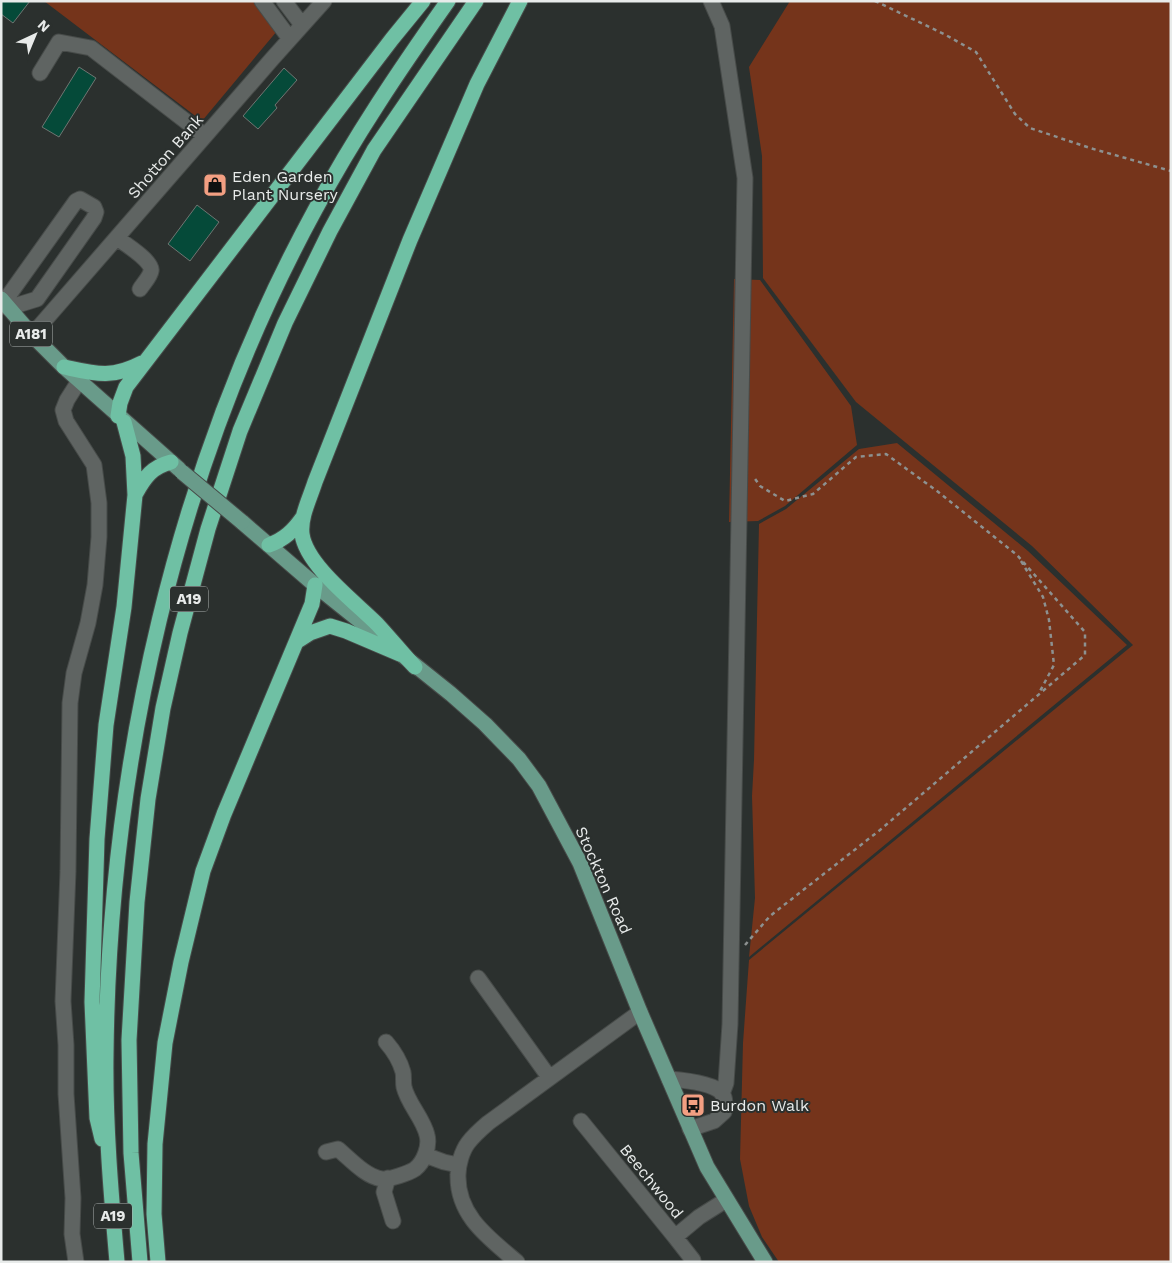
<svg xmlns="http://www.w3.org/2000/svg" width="1172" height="1263" viewBox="0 0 1172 1263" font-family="'Work Sans',sans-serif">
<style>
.green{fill:#75341b}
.building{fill:#054a39;stroke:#6f7572}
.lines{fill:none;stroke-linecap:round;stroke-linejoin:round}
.minor-casing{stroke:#474b49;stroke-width:17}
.major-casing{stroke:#474b49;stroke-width:17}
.highway-casing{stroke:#474b49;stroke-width:17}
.path{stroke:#8d9190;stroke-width:2.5;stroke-dasharray:4 4;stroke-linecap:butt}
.minor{stroke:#5f6462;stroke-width:15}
.major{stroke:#699b8a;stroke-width:15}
.highway{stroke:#6fc0a4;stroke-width:15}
.major-bridge-casing{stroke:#474b49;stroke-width:17;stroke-linecap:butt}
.major-bridge{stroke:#699b8a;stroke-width:15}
.labels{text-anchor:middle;stroke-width:4;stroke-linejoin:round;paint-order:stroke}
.shield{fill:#2b302e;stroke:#afb3b2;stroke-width:1}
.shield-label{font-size:15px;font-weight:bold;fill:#e8ebea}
.street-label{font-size:16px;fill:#e8ebea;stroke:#2b302e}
.poi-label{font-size:16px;fill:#e8ebea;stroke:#2b302e;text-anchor:start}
</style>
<rect width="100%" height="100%" fill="#2b302e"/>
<path class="green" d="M44 1H253L277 31 202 121Z
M790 1H1171V1262H779L762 1237 749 1206 740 1159 743 1043 749 960 1133 645 1032 546 856 402 763 278 762 156 749 67Z
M734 279 760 280 851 406 857 445 785 506 758 521 729 522Z
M897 443 1028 551 1127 645 749 957 755 898 752 796 754 760 759 524 786 509 859 449Z"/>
<path class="building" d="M1 1H30L13 23 1 14Z
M79 67 96 78 59 137 42 127Z
M284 68 297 80 275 105 277 108 258 129 243 116Z
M197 205 219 222 190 261 168 244Z"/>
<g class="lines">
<g class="minor-casing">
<path id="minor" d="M262 1 290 39
M284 1 302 25
M711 1 722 26 745 178 730 1024 726 1083 722 1094
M40 73 59 42 91 48 205 136
M117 238C124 243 154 262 151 271 150 277 143 284 140 289
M4 302 76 201 80 199 94 207 96 212 94 218 37 299 8 308
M32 335 272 59 324 1
M478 978 549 1077
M669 1079C682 1080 713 1083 722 1093 726 1099 725 1106 724 1112L714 1121 690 1129
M581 1121 675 1237 699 1217 726 1200
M326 1152 338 1149C350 1159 366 1177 382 1179 389 1180 409 1173 415 1169 424 1162 430 1146 427 1135 423 1118 408 1104 404 1087 403 1082 404 1076 403 1072 400 1061 393 1050 386 1042
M425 1155 444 1162 458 1165
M388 1178 384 1192 393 1221
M675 1237 693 1260 691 1262
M76 1262 72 1234 73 1198 66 1094V1045L63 1001 68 871 70 703 74 673 88 623 95 585 99 537V503L94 465 66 421 63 410 67 400 79 381
M517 1262C489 1238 457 1216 458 1175 458 1165 462 1151 468 1143 474 1135 481 1129 488 1123L640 1012"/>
</g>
<g class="major-casing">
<path id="major" d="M1 299 32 335 64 367 179 469
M242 522 315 585 451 694 485 724 519 759 539 786 580 863 640 1012 707 1167 765 1262"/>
</g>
<g class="highway-casing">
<path id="highway" d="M64 367C96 374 111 379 142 363
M118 416 120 403 126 387 392 39 423 1
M136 493C145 477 152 467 171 462
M269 545C285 539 293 531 303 517
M296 642 310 633 330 626 346 631 400 654
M415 667C402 653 390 638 377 624 355 602 306 565 302 534 300 517 310 498 315 482L410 240 477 84 520 1
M102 1139 97 1118 92 1002 97 839 106 725 124 607 135 495 133 456 124 422
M117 1262C111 1193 105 1124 106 1054 109 765 176 465 315 210 354 137 400 69 448 1
M140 1262 131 1153 129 1040 137 902 148 799 163 708 180 633 208 529 240 431 285 323 330 231 374 150 476 1
M158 1262 154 1214 155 1144 165 1043 181 962 203 871 224 814 312 604 315 585"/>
</g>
<path class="path" d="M875 1 944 34 976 52 1015 114 1030 128 1090 148 1171 171
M1021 561 1043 597 1049 620 1054 665 1039 693
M745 945 770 916 880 830 1085 655V632L1017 555 937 491 886 454 856 457 813 494 785 501 760 486 753 476"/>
<use href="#minor" class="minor"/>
<use href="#major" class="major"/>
<use href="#highway" class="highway"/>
<g class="major-bridge-casing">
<path id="major-bridge" d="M182 472 242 522"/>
</g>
<use href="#major-bridge" class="major-bridge"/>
</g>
<defs>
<g id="shop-square" transform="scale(1.25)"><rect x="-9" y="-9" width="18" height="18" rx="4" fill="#f39f82" stroke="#2b302e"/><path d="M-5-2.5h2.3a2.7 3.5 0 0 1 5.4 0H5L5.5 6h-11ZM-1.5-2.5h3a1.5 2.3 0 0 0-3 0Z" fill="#111"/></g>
<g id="bus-square" transform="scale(1.25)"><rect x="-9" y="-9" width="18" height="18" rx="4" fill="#f39f82" stroke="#2b302e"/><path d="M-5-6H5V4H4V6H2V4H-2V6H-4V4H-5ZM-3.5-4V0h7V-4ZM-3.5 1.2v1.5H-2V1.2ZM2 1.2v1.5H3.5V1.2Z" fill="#111"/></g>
</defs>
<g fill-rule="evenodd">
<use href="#shop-square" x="215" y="185"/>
<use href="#bus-square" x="693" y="1105"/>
</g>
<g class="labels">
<g class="shield">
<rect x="10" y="321.5" width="42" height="25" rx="4"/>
<rect x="170" y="586.5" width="38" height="25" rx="4"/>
<rect x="94" y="1203.5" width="38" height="25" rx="4"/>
</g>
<g class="shield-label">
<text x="31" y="339">A181</text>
<text x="189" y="604">A19</text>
<text x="113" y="1221">A19</text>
</g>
<g class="street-label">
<text transform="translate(165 156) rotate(-49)" y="6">Shotton Bank</text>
<text transform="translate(604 880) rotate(66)" y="6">Stockton Road</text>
<text transform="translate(652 1181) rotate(51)" y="6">Beechwood</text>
</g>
<g class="poi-label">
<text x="232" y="182">Eden Garden<tspan x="232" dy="18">Plant Nursery</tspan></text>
<text x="710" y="1111">Burdon Walk</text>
</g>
</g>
<rect width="1172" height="1263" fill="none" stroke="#e8ebea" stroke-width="5"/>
<g transform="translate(35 35) rotate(44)" stroke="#2b302e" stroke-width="4" paint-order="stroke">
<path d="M0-4L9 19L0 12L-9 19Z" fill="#e8ebea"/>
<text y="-8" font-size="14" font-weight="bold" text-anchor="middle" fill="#e8ebea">N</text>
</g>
</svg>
